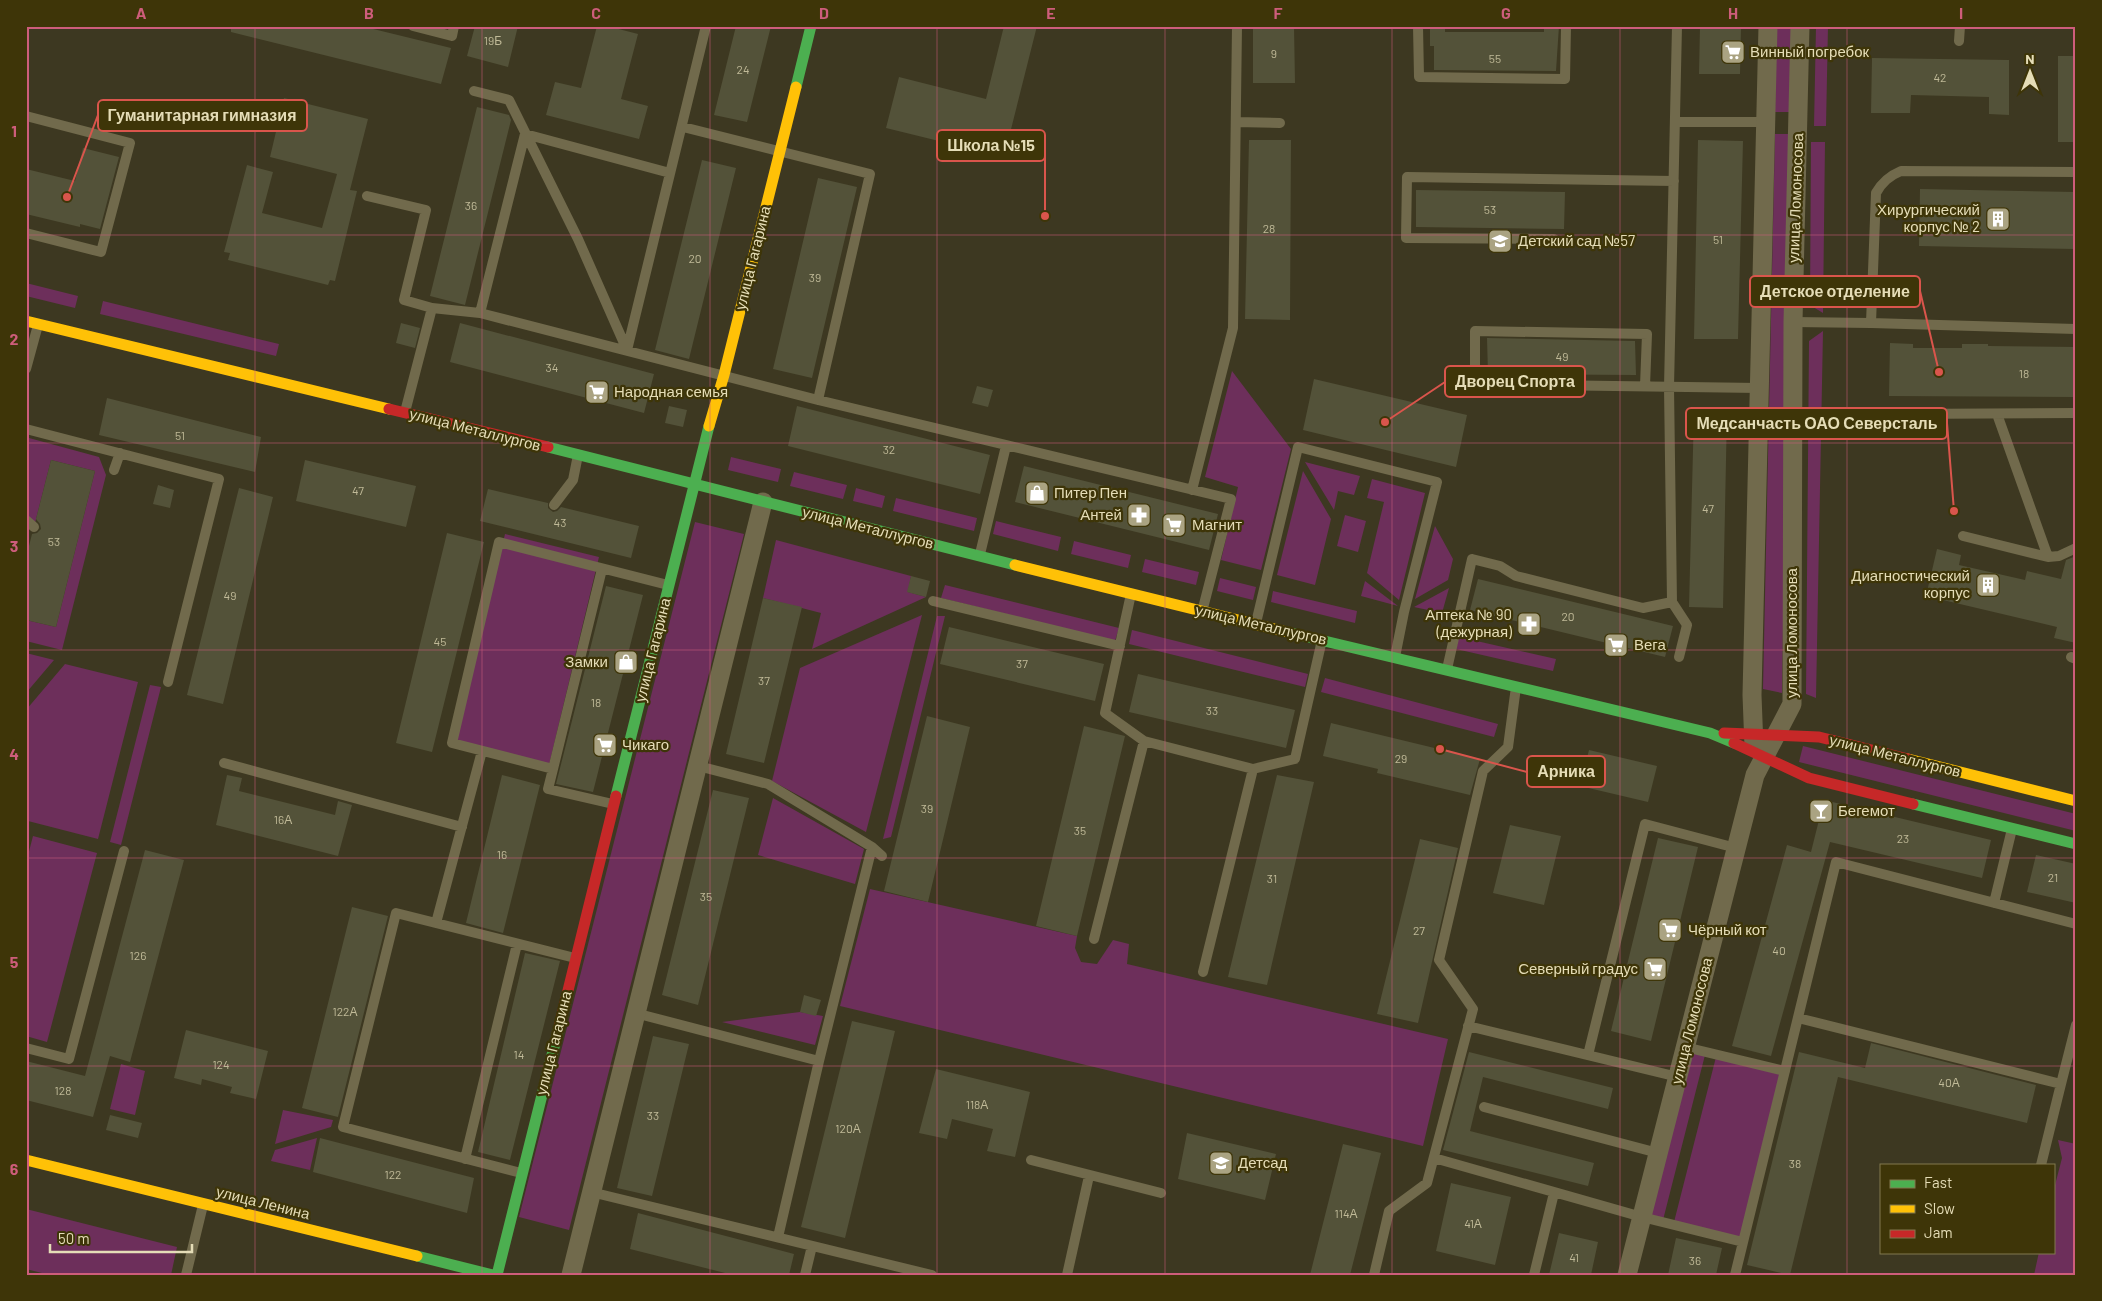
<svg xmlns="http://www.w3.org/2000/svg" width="2102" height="1301" viewBox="0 0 2102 1301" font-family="Barlow,sans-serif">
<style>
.green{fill:#6d2f5b}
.building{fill:#535239}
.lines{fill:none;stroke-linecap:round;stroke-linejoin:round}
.lane{stroke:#716a4c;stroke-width:10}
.street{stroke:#716a4c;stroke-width:19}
.fast{stroke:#4caf50;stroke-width:11}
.slow{stroke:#ffc107;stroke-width:11}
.jam{stroke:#c62828;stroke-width:11}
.grid{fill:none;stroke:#ce5d7b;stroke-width:1;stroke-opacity:0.55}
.labels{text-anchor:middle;stroke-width:4.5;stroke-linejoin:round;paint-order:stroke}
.number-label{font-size:12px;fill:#c0ba98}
.poi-label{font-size:15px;fill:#e5ddb7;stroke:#3e3508;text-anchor:start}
.street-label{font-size:15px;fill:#e5ddb7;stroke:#3e3508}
.leader{fill:none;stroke:#da554c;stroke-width:2}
.callout-dot{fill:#da554c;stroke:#3e3508;stroke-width:2}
.callout{fill:#3e3508;stroke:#da554c;stroke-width:2}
.callout-label{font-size:16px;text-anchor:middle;font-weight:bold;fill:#e5ddb7}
.neatline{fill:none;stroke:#ce5d7b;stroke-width:2}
.grid-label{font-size:16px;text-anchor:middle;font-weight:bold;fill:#ce5d7b}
</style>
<rect width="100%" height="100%" fill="#3d3821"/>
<path class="green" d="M1776 26H1792L1791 112H1775Z
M1816 26H1828L1826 126H1814Z
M1775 134H1790L1782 693 1763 689Z
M1811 142H1825L1823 313 1810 305Z
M26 283 78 296 75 308 26 296Z
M103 301 279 344 276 356 100 314Z
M1823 331 1816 698 1806 694 1809 341Z
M1232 371 1291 449 1261 570 1221 560 1238 487 1205 477Z
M29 438 99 457 106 475 62 650 26 641V620L56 627 95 471 51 460 34 527 26 520V448Z
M731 457 781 469 778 482 728 470Z
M1305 462 1360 476 1354 495 1338 491 1334 510Z
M1303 471 1331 519 1315 585 1277 575Z
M794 472 847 485 843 499 790 486Z
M1372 479 1425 493 1399 600 1367 573 1384 502 1367 498Z
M856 488 885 496 882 508 853 501Z
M896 498 977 518 974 531 893 511Z
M1345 515 1366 521 1358 552 1337 546Z
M996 521 1061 537 1058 551 993 534Z
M695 522 744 534 569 1230 519 1217Z
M1435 526 1453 559 1448 580 1415 599Z
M505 534 599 557 549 765 456 741Z
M776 540 911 576 908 592 926 597 812 649 821 613 763 598Z
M1074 541 1131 555 1128 568 1071 554Z
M1145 559 1199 572 1196 585 1142 572Z
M1220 578 1256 587 1253 600 1217 591Z
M1365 581 1398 606 1361 596Z
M945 585 1119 628 1115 641 941 598Z
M1449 588 1442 613 1414 607Z
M1273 591 1357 611 1355 623 1271 602Z
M922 615 866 832 772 781 800 668Z
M937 616H945L891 837 883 839Z
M1132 630 1308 674 1305 687 1129 644Z
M1459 637 1556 659 1553 671 1456 649Z
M26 653 54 660 26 693Z
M65 664 138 682 98 839 28 821 26 816V710Z
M1325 678 1498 724 1494 737 1321 692Z
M150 685 161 687 121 845 110 842Z
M1803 746 2076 814V831L1799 762Z
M773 798 864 849 855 884 758 855Z
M33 836 97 853 47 1042 26 1036V863Z
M870 889 1077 936 1075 948 1081 962 1097 964 1113 940 1129 944 1127 964 1448 1039 1423 1146 840 1006Z
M800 1012 823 1016 815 1045 722 1022Z
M1691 1051 1705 1055 1663 1220 1649 1215Z
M1716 1057 1781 1072 1742 1238 1674 1222Z
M121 1064 145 1071 135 1115 110 1109Z
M283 1110 333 1120 331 1127 275 1144Z
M317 1138 310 1170 271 1161 275 1150Z
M2058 1140 2076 1144V1275H2034L2039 1252H2053V1193L2062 1158Z
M26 1209 177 1247 171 1275H50L26 1269Z"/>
<path class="building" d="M231 26H361L451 48 441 84 231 32Z
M475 26H518L508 67 467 56Z
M597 26H607L638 34 621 99 648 106 639 139 546 115 555 82 581 88Z
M736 26H771L747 122 714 115Z
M1004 26H1037L1004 157 886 128 899 77 986 99Z
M1253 26H1294L1295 83H1253Z
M1430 26H1445V32H1544V26H1559L1556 71 1434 70V46H1430Z
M1700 26H1741L1740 74H1699Z
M2058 56H2076V142H2058Z
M1872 58 2009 60V115L1989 114V97L1911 95 1910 113H1871Z
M284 98 368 119 350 190 357 191 335 281 330 280 328 285 228 260 230 253 224 252 247 165 273 172 262 213 322 228 337 174 270 157Z
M477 107 509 115 511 120 465 305 430 296Z
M1249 140H1291L1290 320 1245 319Z
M1698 140 1743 141 1738 339H1694Z
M83 148 119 157 100 229 80 224V227L26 214V169L75 181Z
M702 160 736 168 689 359 655 350Z
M818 178 857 187 812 378 773 369Z
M1920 189 2076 192V249L1919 246Z
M1416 190 1565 192 1564 229 1416 227Z
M401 323 420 328 415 348 396 343Z
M460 323 654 374 644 413 450 362Z
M1487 338 1635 341 1636 375 1488 374Z
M1890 343 1913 344V348H1962V344H1988V346L2076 347V397L1889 396Z
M1314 379 1467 415 1456 467 1303 430Z
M977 386 993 390 988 407 972 403Z
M107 398 261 437 255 472 99 435Z
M669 406 687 410 683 427 665 423Z
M797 406 990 455 980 494 788 446Z
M1694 411H1727L1723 608 1689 607Z
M51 460 95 471 56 627 26 620V558L32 534 37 533 41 529 40 524 36 519Z
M305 460 416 486 406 527 296 501Z
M1024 466 1218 514 1209 550 1015 502Z
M158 485 174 490 170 508 153 504Z
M239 488 273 497 223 704 187 695Z
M488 489 548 503V508L553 512 557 511 561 507 639 526 631 558 480 521Z
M447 533 484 542 432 752 396 743Z
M1937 549 1961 555 1959 565 2025 580 2027 571 2061 579 2066 560 2076 556V643L2054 638 2057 627 1926 596Z
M911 576 930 581 926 597 907 592Z
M1478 579 1673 626 1665 657 1470 610Z
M606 586 643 595 593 792 556 784Z
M763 598 802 607 764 763 726 754Z
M949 627 1104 664 1095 701 940 664Z
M1138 674 1295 710 1286 748 1129 712Z
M927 716 970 727 928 902 884 891Z
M1331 723 1480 759 1470 795 1377 773 1378 769 1323 756Z
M1084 726 1125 736 1077 936 1036 926Z
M1589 750 1657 766 1648 802 1580 786Z
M227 775 242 778 239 791 335 815 338 801 352 805 338 856 216 825Z
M502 775 540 785 503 933 466 923Z
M1277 775 1314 782 1267 985 1228 977Z
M713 790 749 798 698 1005 662 995Z
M1824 800 1991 840 1982 878 1830 842 1771 1056 1732 1046 1787 845 1811 852Z
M1510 825 1561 836 1544 905 1493 893Z
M1658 838 1698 847 1651 1041 1611 1031Z
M1420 839 1458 848 1418 1023 1377 1014Z
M145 850 184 860 130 1062 110 1056 93 1117 26 1100V1061L85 1076Z
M2036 855 2076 864V903L2027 892Z
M352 907 388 916 338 1117 302 1108Z
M525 953 560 961 510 1160 478 1152Z
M804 995 821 1000 816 1016 800 1012Z
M852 1021 895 1031 845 1238 801 1227Z
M186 1030 268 1051 256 1099 230 1093 232 1087 202 1079 201 1085 174 1078Z
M653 1036 689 1044 652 1196 617 1188Z
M1871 1043 2036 1085 2027 1123 1838 1077 1790 1275 1747 1265 1799 1052 1865 1068Z
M1469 1052 1613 1088 1608 1109 1483 1077 1470 1131 1594 1163 1588 1186 1443 1150Z
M936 1069 1030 1092 1015 1157 987 1151 993 1129 952 1119 947 1139 919 1133Z
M110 1115 142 1123 138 1138 106 1130Z
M1187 1133 1276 1154 1265 1200 1178 1179Z
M320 1138 474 1178 467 1213 313 1172Z
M1343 1144 1381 1153 1350 1275H1310Z
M1451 1183 1511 1197 1495 1265 1436 1251Z
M638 1213 794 1254 789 1275H733L630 1249Z
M1559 1233 1598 1242 1591 1275H1549Z
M1676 1238 1722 1248 1716 1275H1668Z"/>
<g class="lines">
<path class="lane" d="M413 26 452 36 454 26
M1418 26 1419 77 1565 79 1566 26
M1959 41 1960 26
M474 91 509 100 578 239 627 350
M26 116 130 143 101 252 26 233
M1236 122 1280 123
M1676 122H1766
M367 196 426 210 404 300 432 308
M1554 239 1406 238 1407 177 1674 181
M480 313 525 134 670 173
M1793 322 1871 323 2076 329
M1871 323 1876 193C1882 182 1889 176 1901 171L2076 172
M627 350 706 26
M26 369 38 325
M1645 386 1647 334 1475 331V384L1759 388
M818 400 1231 499 1202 612
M405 412 432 308 480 313 818 400 870 174 683 127
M1898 414 2076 413
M1997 414 2048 557
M26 429 219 479 168 682
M114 470 120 453
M1192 490 1233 328 1237 26
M554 505 573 480 578 455
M26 520 34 527
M1963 536 2048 557 2059 556 2076 548
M980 554 1006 446
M602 569 553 769 452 743 499 542 668 585
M1131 594 1105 713 1144 741 1253 769 1295 759 1322 640
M933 601 1120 646
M1672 602 1687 625 1679 657
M1256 623 1298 447 1437 482 1404 612 1395 657
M2071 657 2076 659
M1447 669 1472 559 1500 566 1516 576 1643 608 1672 602 1669 387 1677 26
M224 763 462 827
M698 766 768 784 872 847 882 856
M553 769 548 789 613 804
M1994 903 2012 829
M436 923 482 751
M1094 939 1144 741
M1203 972 1253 769
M635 1013 819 1061
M1798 1018 2061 1084 2076 1025
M1468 1026 1678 1077
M1685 1047 1785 1071
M26 1048 69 1059 124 851
M1588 1055 1645 824 1736 848
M1484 1107 1658 1153
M1434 1158 1642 1217 1743 1242
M465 1159 517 944
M1031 1160 1161 1193
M2041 1165 2061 1084
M521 1173 343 1127 396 913 575 958
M591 1192 932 1275
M778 1237 819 1061 872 847
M186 1275 203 1205
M805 1275 812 1246
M1067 1275 1089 1176
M1374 1275 1389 1211 1427 1183 1473 1009 1439 960 1483 771 1508 747 1516 687
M1534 1275 1554 1193
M1735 1275 1836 862 2076 924"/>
<path class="street" d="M1754 747 1752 695 1768 26
M571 1275 763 502
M1627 1275 1755 775 1792 704 1793 322 1800 26"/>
<path class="fast" d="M796 87 811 26
M548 447 1015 565
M1291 633 1710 733 1734 743
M616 796 709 426
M1913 804 2076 844
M417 1256 493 1275
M497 1275 559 1027"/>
<path class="slow" d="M26 321 389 409
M709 426 724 375 796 87
M1015 565 1291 633
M1908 759 2076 801
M26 1160 417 1256"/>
<path class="jam" d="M389 409 548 447
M1724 733 1819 737 1908 759
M1734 743 1809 778 1913 804
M559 1027 616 796"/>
</g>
<path class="grid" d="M255 26V1275M482 26V1275M710 26V1275M937 26V1275M1165 26V1275M1392 26V1275M1620 26V1275M1847 26V1275M26 235H2076M26 443H2076M26 650H2076M26 858H2076M26 1066H2076"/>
<defs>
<g id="supermarket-square" transform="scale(1.25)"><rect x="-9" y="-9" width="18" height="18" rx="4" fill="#aaa382" stroke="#3e3508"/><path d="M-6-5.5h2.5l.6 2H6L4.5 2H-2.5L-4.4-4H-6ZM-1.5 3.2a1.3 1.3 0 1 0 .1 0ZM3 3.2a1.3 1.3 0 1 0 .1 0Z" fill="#fff"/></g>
<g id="building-square" transform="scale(1.25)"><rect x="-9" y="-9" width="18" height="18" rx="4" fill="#aaa382" stroke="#3e3508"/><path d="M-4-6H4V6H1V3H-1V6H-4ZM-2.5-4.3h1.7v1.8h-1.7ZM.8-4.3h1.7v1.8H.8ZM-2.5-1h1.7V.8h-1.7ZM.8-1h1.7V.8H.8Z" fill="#fff"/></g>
<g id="school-square" transform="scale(1.25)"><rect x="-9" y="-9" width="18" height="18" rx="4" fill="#aaa382" stroke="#3e3508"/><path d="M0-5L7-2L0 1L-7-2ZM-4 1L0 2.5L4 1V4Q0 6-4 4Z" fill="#fff"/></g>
<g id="shop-square" transform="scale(1.25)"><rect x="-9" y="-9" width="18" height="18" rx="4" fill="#aaa382" stroke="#3e3508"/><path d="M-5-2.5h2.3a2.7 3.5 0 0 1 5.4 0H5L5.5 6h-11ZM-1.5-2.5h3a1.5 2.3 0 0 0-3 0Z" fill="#fff"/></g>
<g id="pharmacy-square" transform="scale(1.25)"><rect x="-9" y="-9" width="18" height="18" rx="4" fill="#aaa382" stroke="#3e3508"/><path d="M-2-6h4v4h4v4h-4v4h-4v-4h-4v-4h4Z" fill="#fff"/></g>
<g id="bar-square" transform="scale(1.25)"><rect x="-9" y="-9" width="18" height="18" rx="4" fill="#aaa382" stroke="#3e3508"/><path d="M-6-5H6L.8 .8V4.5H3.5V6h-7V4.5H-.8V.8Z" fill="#fff"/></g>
</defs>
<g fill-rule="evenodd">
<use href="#supermarket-square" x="1733" y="52"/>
<use href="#building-square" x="1998" y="219"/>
<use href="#school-square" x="1500" y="241"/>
<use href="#supermarket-square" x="597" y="392"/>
<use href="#shop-square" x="1037" y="493"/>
<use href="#pharmacy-square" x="1139" y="515"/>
<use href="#supermarket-square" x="1174" y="525"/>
<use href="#building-square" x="1988" y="585"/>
<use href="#pharmacy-square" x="1529" y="624"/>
<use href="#supermarket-square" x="1616" y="645"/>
<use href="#shop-square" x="626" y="662"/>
<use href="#supermarket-square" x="605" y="745"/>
<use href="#bar-square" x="1821" y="811"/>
<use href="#supermarket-square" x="1670" y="930"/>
<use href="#supermarket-square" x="1655" y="969"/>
<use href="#school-square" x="1221" y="1163"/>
</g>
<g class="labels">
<g class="number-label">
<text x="493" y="45">19Б</text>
<text x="1274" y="58">9</text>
<text x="1495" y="63">55</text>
<text x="743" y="74">24</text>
<text x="1940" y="82">42</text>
<text x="471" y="210">36</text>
<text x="1490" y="214">53</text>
<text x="1269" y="233">28</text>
<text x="1718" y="244">51</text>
<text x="695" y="263">20</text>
<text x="815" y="282">39</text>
<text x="1562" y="361">49</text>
<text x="552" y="372">34</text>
<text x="2024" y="378">18</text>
<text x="180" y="440">51</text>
<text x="889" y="454">32</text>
<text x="358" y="495">47</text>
<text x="1708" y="513">47</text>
<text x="560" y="527">43</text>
<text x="54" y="546">53</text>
<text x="230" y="600">49</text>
<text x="1568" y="621">20</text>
<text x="440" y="646">45</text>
<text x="1022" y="668">37</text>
<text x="764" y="685">37</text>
<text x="596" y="707">18</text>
<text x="1212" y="715">33</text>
<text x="1401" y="763">29</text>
<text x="927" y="813">39</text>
<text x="283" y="824">16А</text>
<text x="1080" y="835">35</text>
<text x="1903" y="843">23</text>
<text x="502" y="859">16</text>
<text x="2053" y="882">21</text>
<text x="1272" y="883">31</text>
<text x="706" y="901">35</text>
<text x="1419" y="935">27</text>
<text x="1779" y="955">40</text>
<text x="138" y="960">126</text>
<text x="345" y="1016">122А</text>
<text x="519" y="1059">14</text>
<text x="221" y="1069">124</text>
<text x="1949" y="1087">40А</text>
<text x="63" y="1095">128</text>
<text x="977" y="1109">118А</text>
<text x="653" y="1120">33</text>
<text x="848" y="1133">120А</text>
<text x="1795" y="1168">38</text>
<text x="393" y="1179">122</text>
<text x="1346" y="1218">114А</text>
<text x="1473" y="1228">41А</text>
<text x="1574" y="1262">41</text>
<text x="1695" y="1265">36</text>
</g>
<g class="poi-label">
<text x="1750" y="57">Винный погребок</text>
<text x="1980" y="215" text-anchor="end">Хирургический<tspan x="1980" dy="17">корпус № 2</tspan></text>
<text x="1518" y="246">Детский сад №57</text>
<text x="614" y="397">Народная семья</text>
<text x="1054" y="498">Питер Пен</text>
<text x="1122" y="520" text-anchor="end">Антей</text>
<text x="1192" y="530">Магнит</text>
<text x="1970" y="581" text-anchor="end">Диагностический<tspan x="1970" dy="17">корпус</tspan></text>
<text x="1512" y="620" text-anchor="end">Аптека № 90<tspan x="1512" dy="17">(дежурная)</tspan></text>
<text x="1634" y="650">Вега</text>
<text x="608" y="667" text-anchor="end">Замки</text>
<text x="622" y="750">Чикаго</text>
<text x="1838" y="816">Бегемот</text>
<text x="1688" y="935">Чёрный кот</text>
<text x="1638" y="974" text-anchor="end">Северный градус</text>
<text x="1238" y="1168">Детсад</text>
</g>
<g class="street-label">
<text transform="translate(1796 198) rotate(-88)" y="5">улица Ломоносова</text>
<text transform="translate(753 258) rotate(-76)" y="5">улица Гагарина</text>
<text transform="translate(475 430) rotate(14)" y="5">улица Металлургов</text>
<text transform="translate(868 528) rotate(14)" y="5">улица Металлургов</text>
<text transform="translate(1261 625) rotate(13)" y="5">улица Металлургов</text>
<text transform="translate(1792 633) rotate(-90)" y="5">улица Ломоносова</text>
<text transform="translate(653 650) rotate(-76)" y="5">улица Гагарина</text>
<text transform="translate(1895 756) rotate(14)" y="5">улица Металлургов</text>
<text transform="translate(1692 1021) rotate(-76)" y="5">улица Ломоносова</text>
<text transform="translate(554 1043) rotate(-76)" y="5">улица Гагарина</text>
<text transform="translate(263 1203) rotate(14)" y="5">улица Ленина</text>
</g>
</g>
<path class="leader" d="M67 197L98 115M1045 216L1045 145M1939 372L1920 291M1385 422L1445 382M1954 511L1947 423M1440 749L1527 772"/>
<g class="callout-dot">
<circle cx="67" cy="197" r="5"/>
<circle cx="1045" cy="216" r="5"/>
<circle cx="1939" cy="372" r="5"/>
<circle cx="1385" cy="422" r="5"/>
<circle cx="1954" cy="511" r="5"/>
<circle cx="1440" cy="749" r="5"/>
</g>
<g class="callout">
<rect x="98" y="100" width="209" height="31" rx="5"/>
<rect x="937" y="130" width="108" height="31" rx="5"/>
<rect x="1750" y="276" width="170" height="31" rx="5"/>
<rect x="1445" y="366" width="140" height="31" rx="5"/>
<rect x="1686" y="408" width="261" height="31" rx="5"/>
<rect x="1527" y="756" width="78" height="31" rx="5"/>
</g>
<g class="callout-label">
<text x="202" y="121">Гуманитарная гимназия</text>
<text x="991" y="151">Школа №15</text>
<text x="1835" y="297">Детское отделение</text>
<text x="1515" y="387">Дворец Спорта</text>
<text x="1817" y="429">Медсанчасть ОАО Северсталь</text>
<text x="1566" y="777">Арника</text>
</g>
<rect width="2102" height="1301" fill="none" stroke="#3e3508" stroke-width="55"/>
<rect x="1880" y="1164" width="175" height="90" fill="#3e3508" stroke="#81784e"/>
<rect x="1890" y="1180" width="25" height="8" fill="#4caf50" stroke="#81784e"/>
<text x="1924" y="1188" font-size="15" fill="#e5ddb7">Fast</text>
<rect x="1890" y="1205" width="25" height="8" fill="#ffc107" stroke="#81784e"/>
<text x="1924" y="1214" font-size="15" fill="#e5ddb7">Slow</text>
<rect x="1890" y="1230" width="25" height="8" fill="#c62828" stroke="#81784e"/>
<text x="1924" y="1238" font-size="15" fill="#e5ddb7">Jam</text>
<g transform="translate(2030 72)" stroke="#3e3508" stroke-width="4" paint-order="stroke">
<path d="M0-4L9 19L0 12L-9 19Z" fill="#e5ddb7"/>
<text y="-8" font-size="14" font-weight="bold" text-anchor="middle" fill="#e5ddb7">N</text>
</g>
<path d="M50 1244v8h142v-8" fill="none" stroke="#e5ddb7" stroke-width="2.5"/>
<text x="58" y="1244" font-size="15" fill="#e5ddb7" stroke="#3e3508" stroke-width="4" paint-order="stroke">50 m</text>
<rect x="28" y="28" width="2046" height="1246" class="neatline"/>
<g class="grid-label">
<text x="141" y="19">A</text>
<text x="369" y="19">B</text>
<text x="596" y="19">C</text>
<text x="824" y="19">D</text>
<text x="1051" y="19">E</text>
<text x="1278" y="19">F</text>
<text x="1506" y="19">G</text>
<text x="1733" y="19">H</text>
<text x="1961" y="19">I</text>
<text x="14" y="137">1</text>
<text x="14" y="345">2</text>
<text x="14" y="552">3</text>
<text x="14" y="760">4</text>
<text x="14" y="968">5</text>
<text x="14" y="1175">6</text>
</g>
</svg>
